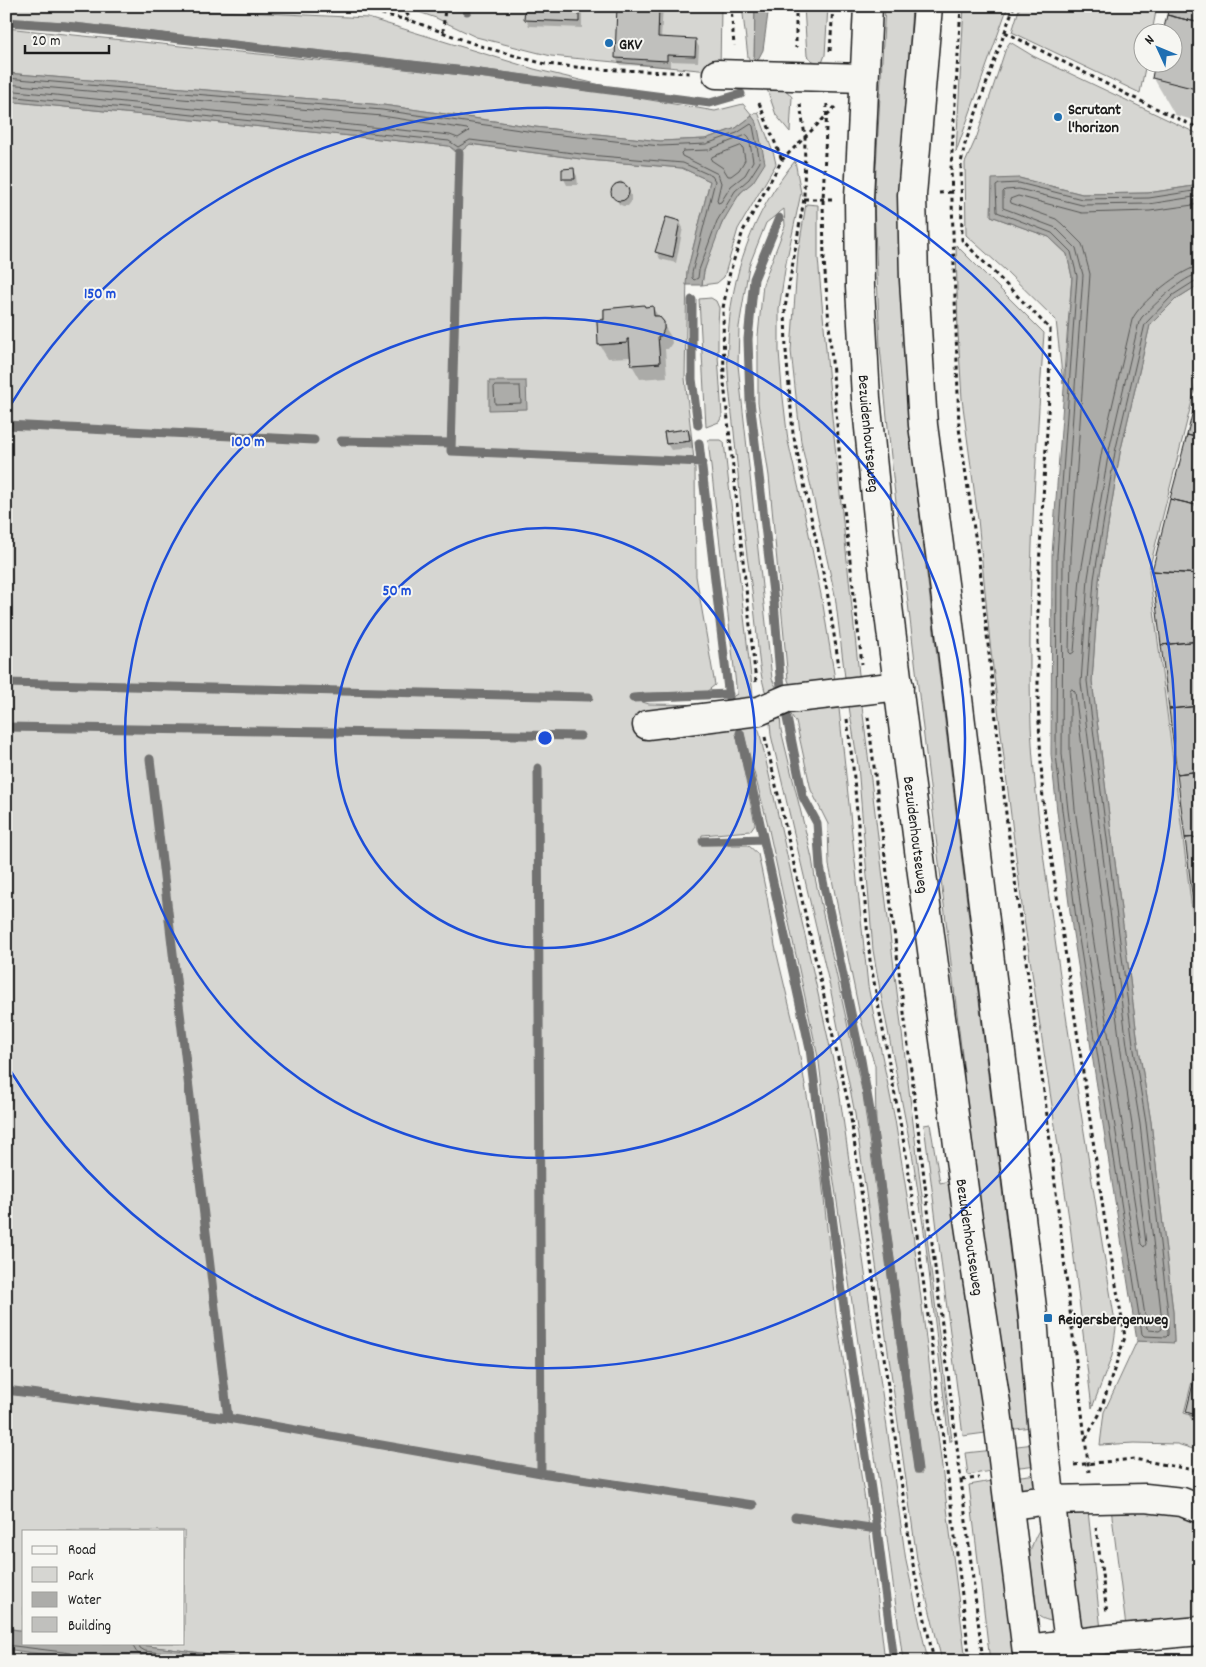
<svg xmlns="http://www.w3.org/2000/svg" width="1206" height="1667" viewBox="0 0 1206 1667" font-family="Dekko,sans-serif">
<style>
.green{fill:#d6d6d2;stroke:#797977;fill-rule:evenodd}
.water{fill:#acaca9;stroke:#727271}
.shadow{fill:#0003}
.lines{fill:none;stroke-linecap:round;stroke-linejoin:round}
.shore{stroke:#565654;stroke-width:1}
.stream{stroke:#727271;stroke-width:9}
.building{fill:#c0c0bd;stroke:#1c1c1c}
.minor-casing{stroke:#1c1c1c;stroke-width:31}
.major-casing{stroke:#1c1c1c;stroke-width:31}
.path{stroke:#1c1c1c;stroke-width:3;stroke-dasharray:4 4;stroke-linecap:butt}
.minor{stroke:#f6f6f2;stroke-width:28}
.major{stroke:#f6f6f2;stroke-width:28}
.ring{fill:none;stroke:#1d4ed8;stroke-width:2.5}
.poi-dot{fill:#1f6fb2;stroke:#f6f6f2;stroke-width:2}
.labels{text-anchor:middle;stroke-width:4;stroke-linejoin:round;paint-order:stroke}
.poi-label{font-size:16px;font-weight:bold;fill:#1c1c1c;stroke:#f6f6f2;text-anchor:start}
.street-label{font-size:16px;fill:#1c1c1c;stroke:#f6f6f2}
.centre{fill:#1d4ed8;stroke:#f6f6f2;stroke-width:2.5}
.ring-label{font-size:15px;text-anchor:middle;font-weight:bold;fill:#1d4ed8;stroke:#f6f6f2;stroke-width:4;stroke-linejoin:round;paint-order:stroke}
</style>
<rect width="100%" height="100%" fill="#f6f6f2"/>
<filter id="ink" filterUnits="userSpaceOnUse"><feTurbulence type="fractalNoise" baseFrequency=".02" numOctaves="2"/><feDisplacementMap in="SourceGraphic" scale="10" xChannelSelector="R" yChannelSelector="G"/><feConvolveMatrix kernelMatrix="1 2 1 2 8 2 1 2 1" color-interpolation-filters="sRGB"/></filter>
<g filter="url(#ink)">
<path class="green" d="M6 6H71L244 12 368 18 534 69 609 87 466 67 65 22 6 19Z
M410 6H721L720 72 551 56 476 37 436 18 413 10Z
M742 6H755L754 67 748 57Z
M804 6H828L825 55 822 63 813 61 807 56Z
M885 6H912L906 115 898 205 901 296 909 413 917 492 1031 1427 1008 1430 967 1173 964 1072 893 477 880 347 874 204Z
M964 6H1008L956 152Z
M1020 6H1157L1152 32H1144V62L1146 63 1140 93 1012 32Z
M6 28 462 75 609 93 715 111 743 104 752 115 758 112 774 155 776 164 738 229 724 277 717 283 702 285C705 256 722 219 739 195 742 190 748 186 753 182L752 116 736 128 705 139 660 141 535 127 383 105 6 73Z
M1010 42 1033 56 1200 135V185L1148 193 1082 194 1019 178 991 216 1049 237 1067 254 1072 277 1063 384 1056 320 1005 270 966 235 965 163 977 136 1006 48Z
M767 89H785L792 97 790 132 776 115Z
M6 101 449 146 457 153 469 144 588 160 682 168 710 181 687 272 685 378 695 469 696 576 715 685 706 692 644 693 630 695 629 698 649 704 720 705 737 694 708 440H721L724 442 753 695C748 708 750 720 759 730L838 1083 906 1561 928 1661H903L886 1530 830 1155 819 1062 767 821 743 731 736 733 755 824 750 831 702 835 700 845H748L758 854 767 897 775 946 796 1034 822 1180 836 1313 870 1533 885 1661H262L125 1643H184V1531H24V1631L6 1628ZM621 182 628 187 629 193 624 200H618L612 195V189L615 184ZM666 217 680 221 673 257 656 252ZM644 306 645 307H653L654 316H659L664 322V329L658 336 660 363 631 365 629 339H627V343L599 345 597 320 604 319V309ZM688 429 690 441 666 444 664 432Z
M795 161 801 193 786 263 779 309V351L782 389 788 441 809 534 823 605 836 686 771 695 765 691C758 666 758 642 755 616 753 596 750 576 747 556 742 515 738 474 734 432 731 403 726 372 728 342 730 276 753 212 795 161ZM784 209 785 226 763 284 758 336V403L769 476 788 680 792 690 782 691 776 687 772 679 738 365 739 327 749 266 766 223Z
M806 204 818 205V258L832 417 860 684 846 686 835 595 801 442 791 351 798 253Z
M956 245 1044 333C1035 463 1027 594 1031 725 1034 797 1045 868 1055 940 1073 1069 1095 1199 1116 1328L1112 1356 1092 1408 1070 1225 1022 906 990 643 978 519 962 399 958 333Z
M1200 284V370L1149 570 1200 973V1350L1184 1413 1200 1418V1451L1177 1444 1134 1443 1100 1445 1104 1412 1137 1341 1174 1342 1173 1312 1151 1122 1138 1043 1092 681 1099 580 1120 453 1150 325 1176 299Z
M711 298 716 301 719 308 718 324V356L722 416 719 422 706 427 699 299Z
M861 698 952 1441H949L925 1238 913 1159 880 990 873 950 858 765 848 700Z
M838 699 868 986 895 1120 913 1234 966 1661H942L917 1559 855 1114 830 987 771 735C770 722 768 717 778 707ZM789 712 796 722 811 790 828 824 829 865 861 1020 875 1066 876 1124 922 1473H915L863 1095 815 878 812 858 781 730 780 715Z
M930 1124 940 1183 949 1181 975 1319 993 1432 963 1436 924 1125Z
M1034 1444 1037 1465 1012 1468 1009 1447Z
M994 1450 997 1470 968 1475 965 1453Z
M1037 1474 1040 1493 1016 1496 1013 1477Z
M998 1480 1020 1661H990L969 1485Z
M1117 1505 1200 1518V1617L1126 1627 1111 1508Z
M1088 1511 1101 1630C1091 1630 1085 1631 1077 1624L1061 1514Z
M1041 1528 1055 1619 1051 1621C1047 1620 1043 1619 1040 1617 1031 1610 1027 1591 1026 1580 1024 1570 1033 1536 1041 1528Z
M6 1634 24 1643 202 1661H6Z"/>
<path class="water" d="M755 6H769L763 50 754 67Z
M6 73 383 105 535 127 660 141 705 139 736 128 752 116 757 123 765 163 753 182 740 193 722 223 704 271 702 285H686L687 272 710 181 682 168 588 160 470 144 459 153 449 146 6 101Z
M1019 178 1082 194 1148 193 1200 185V284L1176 299 1150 325 1120 453 1099 580 1092 681 1138 1043 1151 1122 1173 1312 1174 1343 1137 1341 1072 927 1057 811 1051 754 1052 555 1072 277 1067 254 1049 237 991 216 992 179Z
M489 381H526L527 409 489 410Z
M6 1628 24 1631V1643H125L262 1661H87L6 1649Z"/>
<path class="shadow" d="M618 6H663L661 39 695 40 699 47 698 62 670 61V67L620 65 616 58Z
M1171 6H1200V122L1175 115 1153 77 1174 62V32H1164Z
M579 8 582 14V28L529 26 526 19Z
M573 169 577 176 578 185H567L564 179Z
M619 184 624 185 631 195V202L628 206H623L619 204 615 197 613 189Z
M680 222 683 228 676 263 660 259 657 252Z
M644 308H653L671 337 672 343 668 349H665L667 377 640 379 632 365 631 357 608 358 600 345 606 321Z
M688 430 692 437 693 448 671 450 667 444 666 433Z
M1200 1362V1435L1187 1412Z"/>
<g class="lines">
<path class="shore" d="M6 78 382 110 534 132 660 146 706 144 737 133 751 124 753 126 760 162 749 179 735 191 717 221 699 270 698 278 694 280 692 278V273L715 181 712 176 683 163 589 155 470 140 458 147 449 141 6 96
M6 84 382 116 467 129 469 131 458 138 450 135 6 90
M747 135 749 137 753 161 745 175 731 186 721 202 718 203 717 200 721 183 718 174 682 156 681 153 683 151 708 150Z
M741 146 743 148 745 160 739 170 731 176H728L723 168 711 160 712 157Z
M1200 190 1149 198 1082 199 1019 183 999 184 996 186 997 212 1052 233 1071 252 1077 276 1057 555 1056 754 1062 810 1077 926 1142 1334 1144 1336 1166 1337 1168 1335V1312L1146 1123 1133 1044 1087 681 1094 579 1115 452 1145 324 1173 295 1195 281 1200 280
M1200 196 1149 204 1082 205 1019 189 1005 190 1003 192V208L1056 228 1076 248 1083 275 1063 555 1062 754 1068 810 1083 925 1147 1328 1149 1330 1159 1331 1162 1329 1161 1312 1140 1124 1127 1045 1081 683 1088 578 1109 450 1139 322 1142 317C1155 305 1183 275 1200 274
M1200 204 1150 211 1082 213 1018 196 1010 199 1011 203 1056 219 1062 224 1082 244 1090 274 1071 556 1069 652 1071 654 1074 652 1080 578 1102 450 1132 320C1138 304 1183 267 1200 266
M495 386H520L521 403 495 404 494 388Z
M1072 689 1075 692 1120 1045 1132 1125 1146 1244 1144 1247 1141 1244 1091 924 1075 809 1070 753V692Z
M133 1643C134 1662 161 1659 175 1661
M139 1643 140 1648 145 1651 225 1661
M6 1645 71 1653 75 1656 76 1661"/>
<path class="stream" d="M467 11V6
M6 22 64 26 463 71 710 103 741 94
M459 153 451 451 702 462
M779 218 754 279 748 339 750 401 774 601 781 688
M692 300V379L698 425
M6 425 314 440
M341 441 451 443
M699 443 729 698
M6 683 589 697
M633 698 729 694
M787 718 803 797 817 823 820 867 861 1060 871 1116 918 1469
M6 727 580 736
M740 733 810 1049 847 1330 877 1529 894 1661
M150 759 228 1418
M538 768 541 1473
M703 841 763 839
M6 1390 228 1418 541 1473 753 1505
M795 1517 877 1529"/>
</g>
<path class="building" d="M525 6H579V22L524 20Z
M617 6H659L658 37 696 39 695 56 667 55V61L615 58Z
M1170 6H1200V23L1167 15Z
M1167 15 1200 23V90L1152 78 1155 62H1174V32H1163Z
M574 168 575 179H562V169Z
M611 192a9 9 0 1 1 18 0a9 9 0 1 1-18 0Z
M666 217 680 221 673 257 655 252Z
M644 305 645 307 653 306 654 316H659L664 322V329L661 336H658L660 363 631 365 629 339H627V343L598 345 597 320H604V309Z
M1200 382V438L1187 435Z
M688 429 690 441 666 444 664 432Z
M1187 435 1200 438V506L1170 499Z
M1170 499 1200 506V574L1152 571Z
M1152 571 1200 574V641L1161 645Z
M1200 641V706L1169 709 1161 645Z
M1200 706V771L1177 774 1169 709Z
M1200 771V837L1185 838 1177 774Z
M1200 837V901L1193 902 1185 838Z
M1200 901V955L1193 902Z
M1200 1356V1416L1186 1412Z"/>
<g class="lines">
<g class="minor-casing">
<path id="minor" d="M717 74 864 78
M647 725 759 711 787 699 899 686
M1009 1505 1049 1500 1145 1498 1182 1502 1200 1509
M1027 1649 1110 1639 1200 1631"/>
</g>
<g class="major-casing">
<g id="major">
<path id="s1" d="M868 6 859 198 860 287 866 398 883 567 926 905 967 1212 996 1403 1028 1661"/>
<path d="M928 6 912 195 914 280 923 425 945 591 1033 1316C1041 1432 1055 1546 1072 1661"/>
</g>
</g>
<path class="path" d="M286 6 369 11 412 21 480 46 545 64 596 69 691 73
M402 6 411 20
M680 6 731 10
M731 6 734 46
M796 6V48
M961 6 951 168 959 428 980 569 1007 823 1045 1099 1089 1472
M1014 6 965 144 961 163 962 240 1050 329 1049 396 1038 584V703L1043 801 1104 1215 1125 1337 1099 1415 1086 1438
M443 32 445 6
M1005 32 1130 96 1200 129
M830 51 833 6
M759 103 782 160
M800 104 805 136 804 199 785 308 786 351 793 433 827 591 839 666
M827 104 823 200 824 260 843 500 862 664
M939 193 952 192
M804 199H833
M756 682 724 383 723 308 730 272 743 231 782 160 835 107
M868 717 983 1661
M847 719 853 767 870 960 907 1160 930 1331 970 1661
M765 737 850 1111 912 1560 934 1661
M1074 1465 1134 1459 1200 1471
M962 1480 979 1478
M1096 1527 1107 1613"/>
<use href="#minor" class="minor"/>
<use href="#major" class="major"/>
</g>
</g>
<g class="ring">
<circle cx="545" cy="738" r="210"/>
<circle cx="545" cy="738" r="420"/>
<path d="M8 409A630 630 0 1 1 8 1067"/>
</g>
<g class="poi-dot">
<circle cx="609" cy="43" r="5"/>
<circle cx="1058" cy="117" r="5"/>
<rect x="1043" y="1313" width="10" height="10" rx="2.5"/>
</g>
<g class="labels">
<g class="poi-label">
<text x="619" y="49">GKV</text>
<text x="1068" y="114">Scrutant<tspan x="1068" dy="18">l'horizon</tspan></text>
<text x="1058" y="1324">Reigersbergenweg</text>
</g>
<g class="street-label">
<text dy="6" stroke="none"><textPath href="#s1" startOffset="428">Bezuidenhoutseweg</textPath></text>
<text dy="6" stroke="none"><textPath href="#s1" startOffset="832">Bezuidenhoutseweg</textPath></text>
<text dy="6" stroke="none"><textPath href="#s1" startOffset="1238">Bezuidenhoutseweg</textPath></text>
</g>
</g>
<circle cx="545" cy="738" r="8" class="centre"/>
<g class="ring-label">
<text x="100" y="298">150 m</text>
<text x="248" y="446">100 m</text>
<text x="397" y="595">50 m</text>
</g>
<rect width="1206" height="1667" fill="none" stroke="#f6f6f2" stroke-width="25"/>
<rect x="12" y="12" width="1181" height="1642" fill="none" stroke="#1c1c1c" stroke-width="2" filter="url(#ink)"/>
<rect x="22" y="1530" width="162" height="115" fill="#f6f6f2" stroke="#9f9f9c"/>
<rect x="32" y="1546" width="25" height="8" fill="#f6f6f2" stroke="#9f9f9c"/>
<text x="68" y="1554" font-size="15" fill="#1c1c1c">Road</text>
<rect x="32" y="1567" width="25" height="15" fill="#d6d6d2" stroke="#9f9f9c"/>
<text x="68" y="1580" font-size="15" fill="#1c1c1c">Park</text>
<rect x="32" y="1592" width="25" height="15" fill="#acaca9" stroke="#9f9f9c"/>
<text x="68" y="1604" font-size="15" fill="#1c1c1c">Water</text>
<rect x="32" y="1617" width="25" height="15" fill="#c0c0bd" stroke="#9f9f9c"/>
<text x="68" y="1630" font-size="15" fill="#1c1c1c">Building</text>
<g transform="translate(1158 48) rotate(314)"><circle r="24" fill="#f6f6f2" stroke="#9f9f9c"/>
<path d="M0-4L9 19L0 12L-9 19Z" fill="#1f6fb2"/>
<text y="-8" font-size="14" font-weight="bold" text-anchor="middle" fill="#1c1c1c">N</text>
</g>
<path d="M25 45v8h84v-8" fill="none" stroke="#1c1c1c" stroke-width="2.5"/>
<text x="32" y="45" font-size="15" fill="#1c1c1c" stroke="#f6f6f2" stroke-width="4" paint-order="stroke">20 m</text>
</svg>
